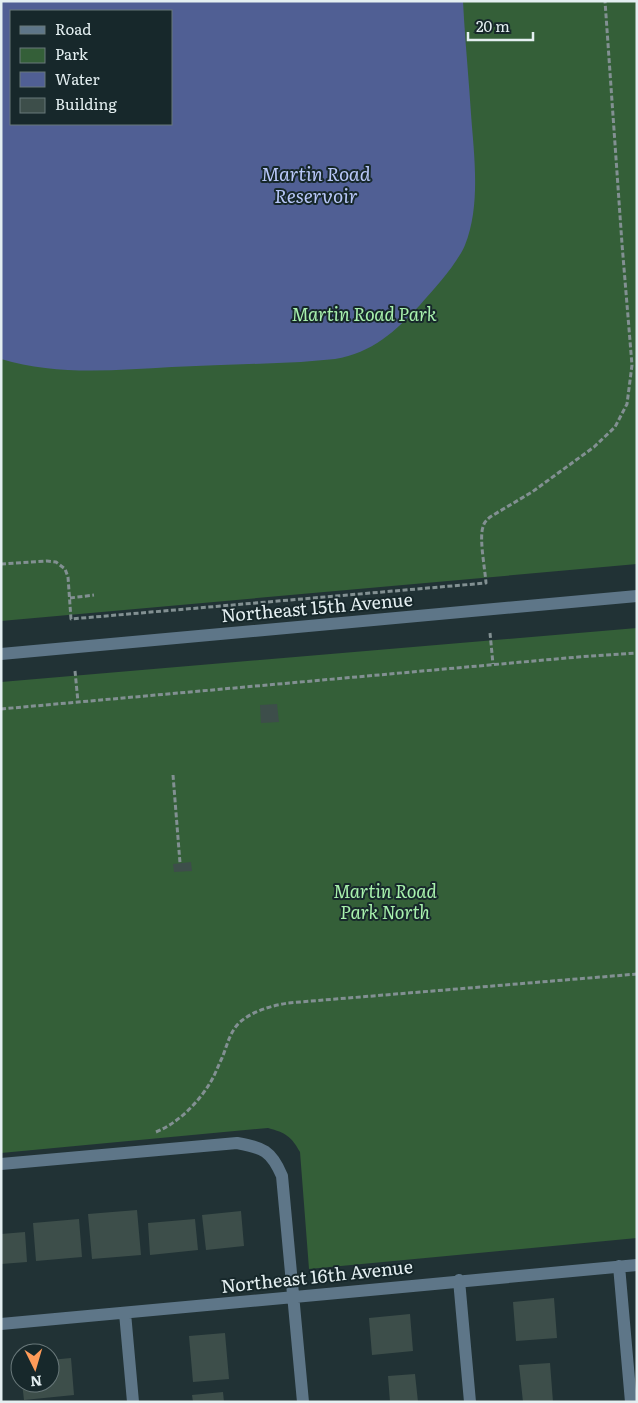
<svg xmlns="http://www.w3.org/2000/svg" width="638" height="1403" viewBox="0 0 638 1403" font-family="Literata,serif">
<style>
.green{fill:#345f38;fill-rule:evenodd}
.water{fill:#505f94;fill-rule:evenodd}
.building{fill:#3d4e4a}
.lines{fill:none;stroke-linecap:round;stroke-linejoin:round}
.path{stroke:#829092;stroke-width:3;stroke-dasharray:5 2.5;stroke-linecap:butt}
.minor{stroke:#5e7688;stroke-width:12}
.labels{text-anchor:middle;stroke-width:4;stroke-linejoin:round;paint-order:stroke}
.park-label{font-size:18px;font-style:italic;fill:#a8f1ad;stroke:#17282b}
.street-label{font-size:18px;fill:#e4eff1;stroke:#17282b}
.water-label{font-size:19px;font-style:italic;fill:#b8c7f8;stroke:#17282b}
</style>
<rect width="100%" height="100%" fill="#213235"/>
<path class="green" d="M1 1H637V564L1 621ZM11 11H171V124H11Z
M637 628V1238L309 1269 300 1152C291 1136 286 1133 268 1128L1 1153V682Z"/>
<path class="water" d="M1 1H463L464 19C466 51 469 82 471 114 474 155 481 205 465 245 457 264 434 289 420 305 396 331 372 353 335 359 324 360 312 361 301 362 258 364 215 365 172 367 116 370 56 376 1 359ZM11 11H171V124H11Z"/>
<path class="building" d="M277 704 279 722 261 723 260 705Z
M191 862 192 871 174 872 173 864Z
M137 1210 141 1255 92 1259 88 1214Z
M241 1211 244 1246 206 1250 202 1215Z
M79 1219 82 1257 36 1261 33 1223Z
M195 1219 198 1250 150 1255 148 1223Z
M25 1232 27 1262 1 1264V1234Z
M554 1298 557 1338 516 1341 513 1302Z
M410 1314 413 1351 372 1355 369 1318Z
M225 1333 229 1379 193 1382 189 1336Z
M71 1358 74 1395 24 1400 22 1383H50V1360Z
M550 1363 553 1402H523L519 1365Z
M415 1374 418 1402H390L388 1376Z
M223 1392 224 1402H193L192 1395Z"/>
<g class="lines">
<path class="path" d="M1 564 47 561 56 562 65 569 68 577 71 619 486 583C485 569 479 538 483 527 484 522 487 520 490 517L532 492 594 447 615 427 627 404 632 365 622 244 605 1
M70 598 94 595
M490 633 493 664
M75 671 78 702
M1 709 578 657 637 653
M173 775 180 863
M156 1132C178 1123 198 1103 210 1083 215 1075 218 1066 222 1058 227 1046 229 1034 238 1024 251 1011 271 1006 288 1003L637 974"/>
<path class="minor" d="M1 654 637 596
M1 1164 237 1143C263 1148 271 1150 282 1176L303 1402
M619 1266 631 1402
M459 1280 470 1402
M125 1313 133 1402
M1 1324C213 1306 425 1284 637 1265"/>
</g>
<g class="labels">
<g class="park-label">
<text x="364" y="321">Martin Road Park</text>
<text x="385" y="898">Martin Road<tspan x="385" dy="21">Park North</tspan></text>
</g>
<g class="street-label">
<text transform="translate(317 608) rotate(-5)" y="6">Northeast 15th Avenue</text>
<text transform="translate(317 1277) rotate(-6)" y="6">Northeast 16th Avenue</text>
</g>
<g class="water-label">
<text x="316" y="181">Martin Road<tspan x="316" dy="22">Reservoir</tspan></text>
</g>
</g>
<rect width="638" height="1403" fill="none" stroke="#e4eff1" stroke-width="5"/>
<rect x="10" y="10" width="162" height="115" fill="#17282b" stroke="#69787a"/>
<rect x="20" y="26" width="25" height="8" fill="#5e7688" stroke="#69787a"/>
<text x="55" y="35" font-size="15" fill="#e4eff1">Road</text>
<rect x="20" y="48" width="25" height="15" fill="#345f38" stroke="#69787a"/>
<text x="55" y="60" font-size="15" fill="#e4eff1">Park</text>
<rect x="20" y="72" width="25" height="15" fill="#505f94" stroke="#69787a"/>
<text x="55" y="85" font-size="15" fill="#e4eff1">Water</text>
<rect x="20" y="98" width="25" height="15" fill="#3d4e4a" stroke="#69787a"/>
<text x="55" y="110" font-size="15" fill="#e4eff1">Building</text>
<g transform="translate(35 1368) rotate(175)"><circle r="24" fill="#17282b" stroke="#69787a"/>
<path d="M0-4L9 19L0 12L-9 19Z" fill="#ff9b59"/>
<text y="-8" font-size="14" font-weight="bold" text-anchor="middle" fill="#e4eff1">N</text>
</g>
<path d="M468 32v8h65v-8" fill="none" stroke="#e4eff1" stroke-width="2.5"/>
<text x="476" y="32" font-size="15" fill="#e4eff1" stroke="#17282b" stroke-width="4" paint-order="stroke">20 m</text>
</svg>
